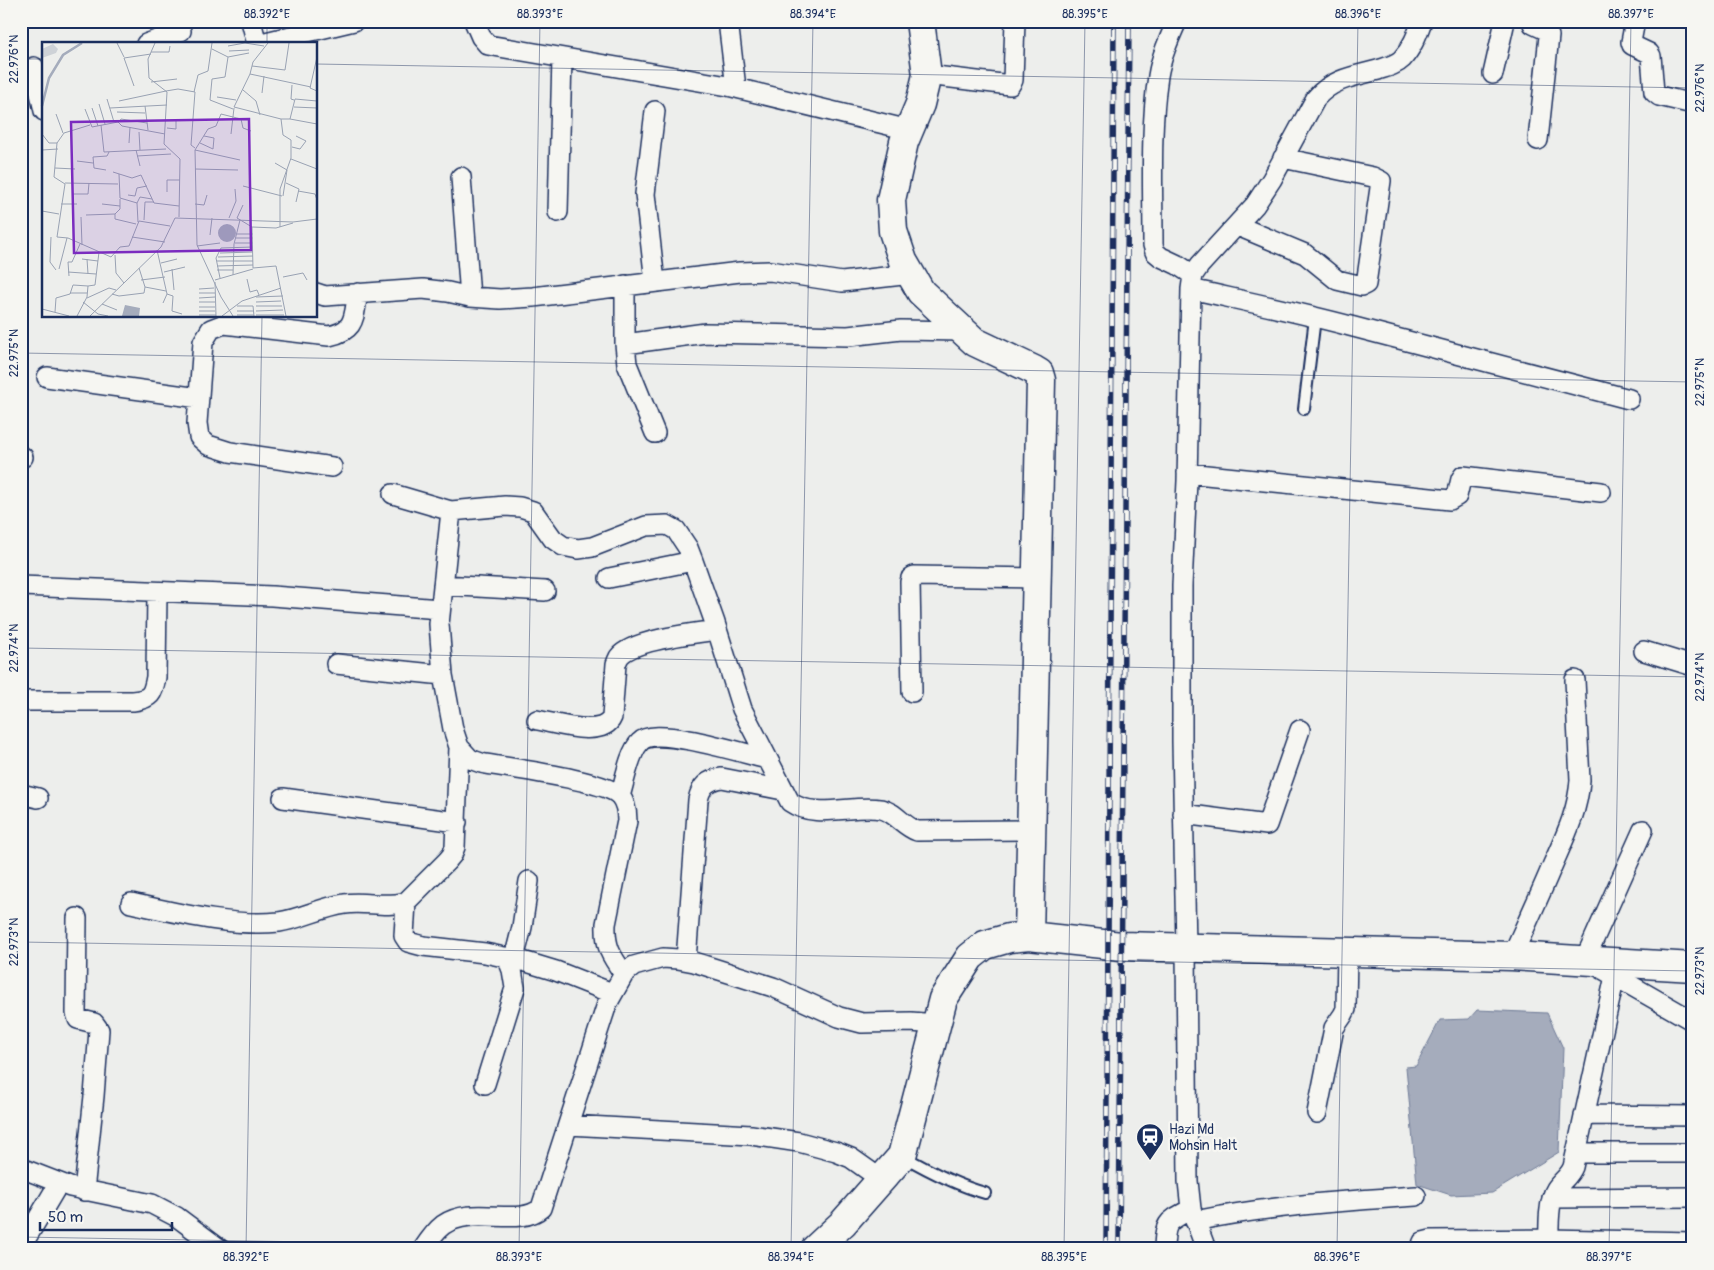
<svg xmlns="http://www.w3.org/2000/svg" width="1714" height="1270" viewBox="0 0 1714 1270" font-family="Pangolin,sans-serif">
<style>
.water{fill:#a5acbc;stroke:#6e7a96}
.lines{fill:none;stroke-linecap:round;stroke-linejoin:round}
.lane-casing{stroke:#1b2f5e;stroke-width:14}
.street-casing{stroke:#1b2f5e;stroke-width:22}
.secondary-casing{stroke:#1b2f5e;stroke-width:31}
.lane{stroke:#f6f6f2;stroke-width:10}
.street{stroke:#f6f6f2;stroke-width:19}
.secondary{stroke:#f6f6f2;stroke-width:28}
.rail-casing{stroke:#1b2f5e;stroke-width:5.5}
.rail{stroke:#f6f6f2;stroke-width:4;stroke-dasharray:11;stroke-linecap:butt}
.ticks{fill:none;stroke:#1b2f5e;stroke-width:1;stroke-opacity:0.45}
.labels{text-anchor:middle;stroke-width:4.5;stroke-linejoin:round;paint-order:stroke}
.poi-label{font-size:14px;fill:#1b2f5e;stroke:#f6f6f2;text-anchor:start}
.inset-river{fill:none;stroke:#a5acbc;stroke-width:2.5}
.inset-road{fill:none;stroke:#99a2b3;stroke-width:1}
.view{fill:#7b2cbf;fill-opacity:0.15;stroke:#7b2cbf;stroke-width:2.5}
.inset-edge{fill:none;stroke:#1b2f5e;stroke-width:2.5}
.neatline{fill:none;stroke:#1b2f5e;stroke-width:2}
.ticks-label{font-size:12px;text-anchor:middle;fill:#1b2f5e}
</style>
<rect width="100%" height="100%" fill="#edeeec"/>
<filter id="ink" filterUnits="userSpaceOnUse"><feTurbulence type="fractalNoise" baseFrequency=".02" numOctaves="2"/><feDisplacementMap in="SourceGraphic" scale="10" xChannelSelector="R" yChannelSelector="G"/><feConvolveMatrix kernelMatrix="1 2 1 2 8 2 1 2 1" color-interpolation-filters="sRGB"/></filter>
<g filter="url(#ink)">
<path class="water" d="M1477 1010 1547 1013 1563 1048 1559 1152 1492 1193 1451 1195 1417 1184 1406 1067 1416 1066 1440 1020 1469 1019Z"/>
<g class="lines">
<g class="lane-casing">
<path id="lane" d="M1304 409 1315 318
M903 1156C929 1171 956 1185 985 1193"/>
</g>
<g class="street-casing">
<path id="street" d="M251 21 257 44 354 21
M474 21 481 37 488 45 728 86 909 130
M728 21 736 88
M1177 21C1169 39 1161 57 1158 76 1150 128 1153 191 1153 245L1155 252 1161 257 1178 265 1193 275
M1532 21 1533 24 1546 30 1549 36 1538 140
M1635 21 1631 42 1632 45 1649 53 1651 56 1654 92 1659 96 1693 104
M146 44 181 31
M34 67 44 111
M1493 74 1505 21
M927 75 1010 85 1013 80 1015 21
M655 111 645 194 655 282
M461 177 470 297
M558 212 562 58
M1238 226 1305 254 1337 280 1362 286 1366 284 1381 181 1373 177 1283 158
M625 285V344L627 364 655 433
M1191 289C1244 301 1297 312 1350 326 1443 351 1536 374 1629 399
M316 293 325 296 423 289 448 292 470 297 500 299 533 297 740 272 770 271 842 282 911 274
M625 344 706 333 848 336 901 330 962 331
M47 377 199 398
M21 457H23
M332 467 230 452 208 445 199 437 197 423 203 342 211 329 224 324 329 336C357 330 353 317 358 293
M1187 473 1450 500 1457 496 1461 479 1463 476 1601 492
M393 494 451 511 505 506 520 507 533 511 553 539 563 546 578 549 592 547 646 526 667 525 676 530 688 548 693 561 715 623 742 709 790 802C816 820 851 804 881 809 895 812 903 826 917 831L1031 830
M451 511 439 624 443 675 453 729 459 747 470 759 481 763C506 768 606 780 620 796 626 803 627 812 627 821L606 924C605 947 611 956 624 974
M609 578 693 561
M443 585 545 591
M21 586 272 596 440 609
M1644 651 1693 666
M336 664 443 675
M912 692 910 582 911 578 914 576 1036 578
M21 701H133C151 699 153 694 156 677L157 592
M537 720C555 723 603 739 612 717L616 664C617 661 618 659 619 657 631 640 696 633 717 630
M21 794 38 798
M620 796C625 781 629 753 640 742 654 725 746 754 767 759
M283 798 457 822
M1183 814 1267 825 1300 730
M1643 830 1585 959 1693 1021
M406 902 404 936 408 942 423 946 485 953 523 961 556 971 612 993
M131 903C177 913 233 927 279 922 301 919 322 907 345 904 365 901 386 908 406 902L447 861 452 855 455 847 459 747
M77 918 76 1013 78 1019 94 1023 99 1030 94 1096 84 1191
M1512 956C1526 925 1540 895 1553 864 1565 837 1578 811 1580 780L1575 680
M514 959 522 927 529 881
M686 960 698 800C701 786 707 780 722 778L783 790
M485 1084 515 988 512 970 507 957
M1317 1113 1334 1028 1343 1015 1346 1009 1347 952
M1584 1115 1693 1116
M569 1125 751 1135 799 1142 836 1152 851 1158 882 1180
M1576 1153H1693
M21 1168 70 1187 152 1204 177 1217 220 1249
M1552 1198 1693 1197
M1195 1221C1268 1206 1342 1201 1416 1196
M21 1247 59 1183
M423 1249C429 1240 435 1231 443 1225 473 1204 519 1228 541 1208L607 1004 624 974 634 966 663 958 678 959 694 962 773 987 839 1017 862 1023 911 1022 936 1024
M1164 1249C1165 1221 1167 1222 1191 1209
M1206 1249 1191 1209 1188 1181 1186 948 1182 741V586L1187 481 1191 289 1193 275 1200 265 1255 205 1272 179 1316 98C1332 79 1355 76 1378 70 1387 67 1396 65 1402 59 1412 48 1417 35 1422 21
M1420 1249 1423 1242 1431 1240 1549 1239 1693 1242
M1549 1249C1549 1233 1547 1203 1556 1189 1561 1181 1569 1177 1573 1167L1615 976"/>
</g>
<g class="secondary-casing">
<path id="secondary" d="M920 21 927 75 920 104 904 142 891 200 893 231 903 261 921 292 975 342 1034 370 1039 373 1041 380 1029 936
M815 1249 843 1223 902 1156 943 999 970 957 985 945 1009 938 1029 936 1121 946 1512 956 1693 967"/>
</g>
<use href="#lane" class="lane"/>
<use href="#street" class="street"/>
<use href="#secondary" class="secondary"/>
<g class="rail-casing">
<path id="rail" d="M1106 1249 1114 21
M1119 1249 1129 21"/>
</g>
<use href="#rail" class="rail"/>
</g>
</g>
<path class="ticks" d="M267 44V21M21 59H44M316 64 1693 88M21 353 1693 382M21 648 1693 677M21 942 1693 971M21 1237 718 1249M246 1249 262 316M519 1249 540 21M791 1249 813 21M1064 1249 1085 21M1337 1249 1358 21M1609 1249 1631 21"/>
<defs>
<g id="station-pin" transform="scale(1.4375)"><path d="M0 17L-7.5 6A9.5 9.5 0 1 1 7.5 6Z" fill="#1b2f5e" stroke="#f6f6f2"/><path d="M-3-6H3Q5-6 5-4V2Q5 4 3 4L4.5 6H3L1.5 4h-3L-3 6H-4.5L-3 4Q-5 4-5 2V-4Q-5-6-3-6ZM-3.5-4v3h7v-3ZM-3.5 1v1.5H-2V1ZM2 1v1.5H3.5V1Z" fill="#fff"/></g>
</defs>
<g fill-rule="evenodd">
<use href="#station-pin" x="1150" y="1137"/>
</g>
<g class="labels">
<g class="poi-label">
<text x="1169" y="1134">Hazi Md<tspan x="1169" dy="16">Mohsin Halt</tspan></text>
</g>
</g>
<g transform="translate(42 42)">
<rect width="275" height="275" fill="#edeeec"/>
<path d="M11 2 16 7 14 11 0 16V7Z" fill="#ced2d7"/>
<path d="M176 191a9 9 0 1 1 18 0a9 9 0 1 1-18 0ZM83 263 98 266 97 274H80Z" fill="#a5acbc"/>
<path class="inset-river" d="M0 64 7 36 21 13 40 1"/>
<path class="inset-road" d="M75 1 82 15M113 1 106 17 107 36 125 50 122 102 138 117 137 175M203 1 222 4M226 1 211 20 208 32 192 65 239 77 241 93 249 98V116L238 147V185M186 4 203 1M170 7 186 15M187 9 207 8M109 10H127L128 4M275 15 268 46 275 49M210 24 243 28 247 1M208 32 269 45M109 40 135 37M250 43 249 57 252 58M92 44 82 16 109 12M201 48 214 59 218 73M124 49 136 47 153 50 149 103 153 106M152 50 156 33 166 29 170 1M220 51 222 34M175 55 194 58M65 57 72 80M77 59 124 49M57 62 63 82M103 64 106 88M252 65 275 66M50 66 56 84M68 66 125 63M43 67 50 85 76 80 80 84 123 92M191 67 168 58 170 37 183 35 186 15 207 11M75 70 103 71M14 72 21 91M239 77H248L253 57 275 59M248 77 275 82M77 80 79 77 105 81M59 83 62 110 124 107M125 86 134 87V79M97 90 98 108M0 92 7 101H15L12 135 23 142 15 195 26 196 69 215 78 205 87 204 97 179 128 184M189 92 192 66M15 101 22 91 48 83M87 101 88 85M158 101 171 107 172 96 162 94M250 105 258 107 264 99 254 94M0 108 16 107M94 108 98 124M153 108 198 118M95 114 129 112M249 117 275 127M35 119 51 121M233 121 245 128 241 154M13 126 33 127M153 127 196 128M64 128 52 126 51 115 65 114 67 110M71 130 90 136 99 133 112 161 137 164M77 132 78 156 95 161 96 180M23 141 76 142M244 141 257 147 254 160M201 144 240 154M256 149 273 152 275 158M125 150V138H138M30 152H46L47 141M86 153 93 154 95 146 105 144M95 161 98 155 110 157M19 162H35M60 162 78 164M153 162 162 163 165 153M201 163 195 176 210 185 211 226 234 224 244 274M0 169 17 172M73 172V177L94 182M44 173 73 172 78 167V157M39 175 40 203M187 176 194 159 193 147M102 178 103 160H112M210 185 234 186 251 181M195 192H211M168 193 170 176M9 195 8 220 14 228M90 195 123 200M194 196H211M193 201H211M155 204 178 201M115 208 125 252 121 261M178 211 211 210M73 213 74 231 82 241M176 215 211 214M40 217 56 219M45 217 46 232M175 219H211M119 221 135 217M175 224 211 223M97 226 103 245 124 249M17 227 25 196M130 227 132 248M175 228H191M26 230 54 232M122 230 143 225M191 233 192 202 198 178M27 234 26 220H30L38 202M241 235 261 231 265 238M178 236 174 216 179 206 211 205M205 237 208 250 215 248 217 253M99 238 123 235M173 238 211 227M173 240 174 274M157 247 172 246M28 251H45M157 251H173M70 252 77 254 102 251 103 245M125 252 131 254 130 269 140 272M214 255 241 254M45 256 67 246 74 248M157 256 173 255M41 260 56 272 66 274M157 260H173M214 260 239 259M60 262 75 268M195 264H211L212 274M214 264H240M157 265H173M0 267 27 274M157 269H173M195 269H212M214 269 241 268M13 270 14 256 28 252 31 243 46 244M157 273H174M195 273H212M214 273H242M35 274 45 255 46 244 53 243 57 210M48 274 119 205 133 176 251 180 275 177M180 274 200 259 239 246M191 274 179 255 155 203 153 108 166 87 174 84 179 72 199 77 201 86 209 89"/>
<path class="view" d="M207 77 209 208 32 211 29 80Z"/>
<rect width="275" height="275" class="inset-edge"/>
</g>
<rect width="1714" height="1270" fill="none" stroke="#f6f6f2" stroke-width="55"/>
<path d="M40 1222v8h132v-8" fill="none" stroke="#1b2f5e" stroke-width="2.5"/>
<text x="48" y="1222" font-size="15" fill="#1b2f5e" stroke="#f6f6f2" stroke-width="4" paint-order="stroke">50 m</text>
<rect x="28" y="28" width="1658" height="1214" class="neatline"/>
<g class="ticks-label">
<text x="267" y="18">88.392°E</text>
<text x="540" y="18">88.393°E</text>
<text x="813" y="18">88.394°E</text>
<text x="1085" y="18">88.395°E</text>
<text x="1358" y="18">88.396°E</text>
<text x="1631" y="18">88.397°E</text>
<text transform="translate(14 59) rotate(-90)" y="4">22.976°N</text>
<text transform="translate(1700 88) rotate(-90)" y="4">22.976°N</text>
<text transform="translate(14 353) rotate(-90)" y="4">22.975°N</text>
<text transform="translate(1700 382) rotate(-90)" y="4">22.975°N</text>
<text transform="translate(14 648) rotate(-90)" y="4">22.974°N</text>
<text transform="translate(1700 677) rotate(-90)" y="4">22.974°N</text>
<text transform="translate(14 942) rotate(-90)" y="4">22.973°N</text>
<text transform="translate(1700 971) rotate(-90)" y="4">22.973°N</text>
<text x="246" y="1261">88.392°E</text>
<text x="519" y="1261">88.393°E</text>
<text x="791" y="1261">88.394°E</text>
<text x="1064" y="1261">88.395°E</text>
<text x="1337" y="1261">88.396°E</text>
<text x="1609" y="1261">88.397°E</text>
</g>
</svg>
